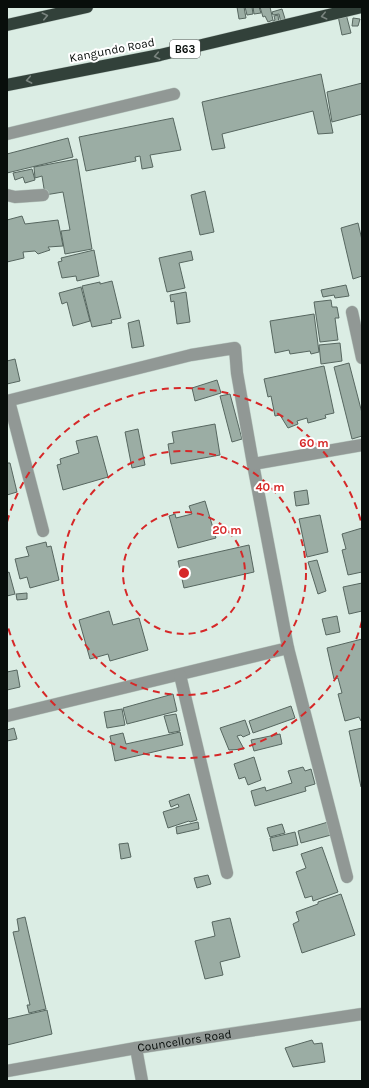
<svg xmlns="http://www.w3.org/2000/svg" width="369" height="1088" viewBox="0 0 369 1088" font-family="Karla,sans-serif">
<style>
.building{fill:#9bada4;stroke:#576760}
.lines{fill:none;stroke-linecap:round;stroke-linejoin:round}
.minor-casing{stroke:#b9c9c1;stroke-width:13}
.highway-casing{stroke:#b9c9c1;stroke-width:13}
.minor{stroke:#919895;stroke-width:12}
.highway{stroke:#32413a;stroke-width:12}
.oneway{stroke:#7a847f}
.ring{fill:none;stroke:#d62828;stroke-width:2;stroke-dasharray:7 5}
.labels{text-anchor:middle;stroke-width:4;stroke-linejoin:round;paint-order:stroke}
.shield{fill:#fff;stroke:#525654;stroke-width:1}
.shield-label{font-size:11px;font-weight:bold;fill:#080e0b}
.street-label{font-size:12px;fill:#080e0b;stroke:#fff}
.centre{fill:#d62828;stroke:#fff;stroke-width:2}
.ring-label{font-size:12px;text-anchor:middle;font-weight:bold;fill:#d62828;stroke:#fff;stroke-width:4;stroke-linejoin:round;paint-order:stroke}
</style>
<rect width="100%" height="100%" fill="#dbede4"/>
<path class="building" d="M237 7H244L246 18 239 19Z
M245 7H252L253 14 247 15Z
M253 7H259L261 13 254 14Z
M260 7H270L273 20 268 22 265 16 263 17Z
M282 9 286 22 281 23 279 14 273 15 272 12Z
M346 14 351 33 342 35 338 16Z
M278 15 279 24 274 25 273 21 275 20 274 16Z
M353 18 360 19 358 26H352Z
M321 74 333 133 318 134 313 111 222 134 225 148 212 150 202 102Z
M362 83V114L332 122 327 92Z
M173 118 181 150 150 155 153 167 142 169 140 156 135 157 136 161 86 171 79 137Z
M68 138 73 157 7 173V154Z
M77 159 92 249 65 254 61 231 70 230 63 192 45 195 42 176 35 178 34 167Z
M32 169 35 180 25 183 23 177 15 180 13 173Z
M205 191 214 232 200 235 191 195Z
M22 216 25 224 58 220 63 246 48 247 50 250 38 254 35 251 23 252 24 258 7 262V220Z
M358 223 362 240V276L353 279 341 228Z
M94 250 99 276 77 281 76 276 62 278 58 262 62 261 61 258Z
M191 251 193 260 179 263 185 288 167 292 159 258Z
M112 281 121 318 111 320 112 323 92 327 82 286 100 282V284Z
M346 285 349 296 335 298 334 295 323 297 321 290Z
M81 287 90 321 73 326 67 302 62 304 59 293Z
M186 292 190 322 177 324 174 301 171 302 170 295Z
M331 300 332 307H337L339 318H335L338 340 320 342 314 302Z
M314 314 319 352 311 354 310 351 290 354 289 350 275 353 270 321Z
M139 320 144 346 132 348 128 323Z
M340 343 342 361 321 364 319 345Z
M15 359 20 381 7 384V361Z
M349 363 362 413V436L352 439 334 367Z
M324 366 334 413 325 415 326 418 308 423 307 418 297 421 298 424 288 428 280 415 275 416 271 396 268 397 264 379Z
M217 380 221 393 195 401 192 388Z
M230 394 242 439 232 442 220 396Z
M215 424 220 455 171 464 168 444 174 443 172 432Z
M138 429 145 465 132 468 125 432Z
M97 436 108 477 63 490 57 465 61 464 60 459 79 453 76 441Z
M7 463H10L17 492 7 495Z
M307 490 309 504 296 506 294 492Z
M205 501 216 538 178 548 169 516 175 514 176 518 192 514 189 506Z
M320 515 328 552 307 557 299 519Z
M362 528V572L348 575 342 550 346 549 342 534Z
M46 542 47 547 51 546 59 580 30 588 27 577 20 579 15 559 29 556 26 547Z
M249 545 254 572 184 588 178 561Z
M317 560 326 591 318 594 308 562Z
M9 572 15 594 7 596V573Z
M362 583V611L349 614 343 587Z
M27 593V599L17 600 16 594Z
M109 611 113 625 139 618 148 650 110 661 108 654 90 659 79 620Z
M337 616 340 632 326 635 322 619Z
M362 639V721H361L359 717 345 721 338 694 342 693 338 678 334 679 327 648Z
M17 670 20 687 7 690V672Z
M173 694 177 711 127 724 123 708Z
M291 706 295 718 253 733 249 721Z
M122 709 125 725 107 728 104 712Z
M176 714 180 731 169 733 164 716Z
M245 720 250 734 243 737 241 735 237 736 244 749 229 750 220 728Z
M14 728 17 739 7 741V730Z
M362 728V787H361L349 731Z
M180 732 183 745 115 761 110 736 123 733 126 744Z
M280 734 282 744 254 751 251 740Z
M254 757 261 780 248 785 245 777 239 779 234 764Z
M303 767 305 771 311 769 315 784 305 787 306 791 255 806 251 791 265 787 266 791 292 783 288 771Z
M189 794 197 820 190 822 189 821 168 828 163 812 179 807 178 804 171 807 169 801Z
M198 822 199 829 177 834 176 827Z
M328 822 331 835 301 843 298 831Z
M282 824 285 833 270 837 267 828Z
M295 832 298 845 273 851 270 838Z
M128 843 131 857 121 859 119 844Z
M322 847 338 892 313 901 312 896 305 898 296 872 306 868 301 854Z
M208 875 211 884 197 888 194 878Z
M341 894 355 935 302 953 293 924 299 921 296 912 318 904V902Z
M25 917 46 1009 29 1013 27 1005H30L13 932 19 931 17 919Z
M230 918 240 957 220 962 223 975 205 979 195 941 215 936 212 922Z
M47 1010 52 1034 7 1045V1019Z
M312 1040 314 1044 322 1043 325 1062 293 1067 285 1048Z"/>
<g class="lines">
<g class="minor-casing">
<g id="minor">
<path d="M7 134 174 94"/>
<path d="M7 195 15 197 43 195"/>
<path d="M352 312 362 358"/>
<path d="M7 401 191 355 235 348 237 373 253 464 288 648 7 716"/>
<path d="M9 401 43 531"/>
<path d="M253 464 362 445"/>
<path d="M288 648 347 877"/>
<path d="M180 675 227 873"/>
<path d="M136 1048 142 1081"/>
<path id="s1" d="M7 1071 136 1048 362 1014"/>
</g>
</g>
<g class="highway-casing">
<path id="highway" d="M7 25 87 7
M7 85 160 55 362 7"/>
</g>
<use href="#minor" class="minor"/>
<use href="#highway" class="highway"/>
</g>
<defs><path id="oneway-chevron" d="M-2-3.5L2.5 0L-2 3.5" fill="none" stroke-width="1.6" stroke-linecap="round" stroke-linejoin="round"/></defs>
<g class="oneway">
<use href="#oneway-chevron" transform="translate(45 16) rotate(-13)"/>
<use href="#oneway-chevron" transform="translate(324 16) rotate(167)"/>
<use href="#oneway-chevron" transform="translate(157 56) rotate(168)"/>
<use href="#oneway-chevron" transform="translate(29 80) rotate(169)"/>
</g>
<g class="ring">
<circle cx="184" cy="573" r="61"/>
<circle cx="184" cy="573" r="122"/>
<path d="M362 621A184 184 0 0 1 7 624M7 522A184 184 0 0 1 362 525"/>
</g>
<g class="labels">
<rect class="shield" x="170" y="40" width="30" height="18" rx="3"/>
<g class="shield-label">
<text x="185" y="53">B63</text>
</g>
<g class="street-label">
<text transform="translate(112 50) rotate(-11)" y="4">Kangundo Road</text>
<text dy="4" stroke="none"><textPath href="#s1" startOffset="180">Councellors Road</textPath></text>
</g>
</g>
<circle cx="184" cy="573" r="6" class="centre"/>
<g class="ring-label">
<text x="314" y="447">60 m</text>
<text x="270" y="491">40 m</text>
<text x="227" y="534">20 m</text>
</g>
<rect width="369" height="1088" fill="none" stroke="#080e0b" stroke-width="16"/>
</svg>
